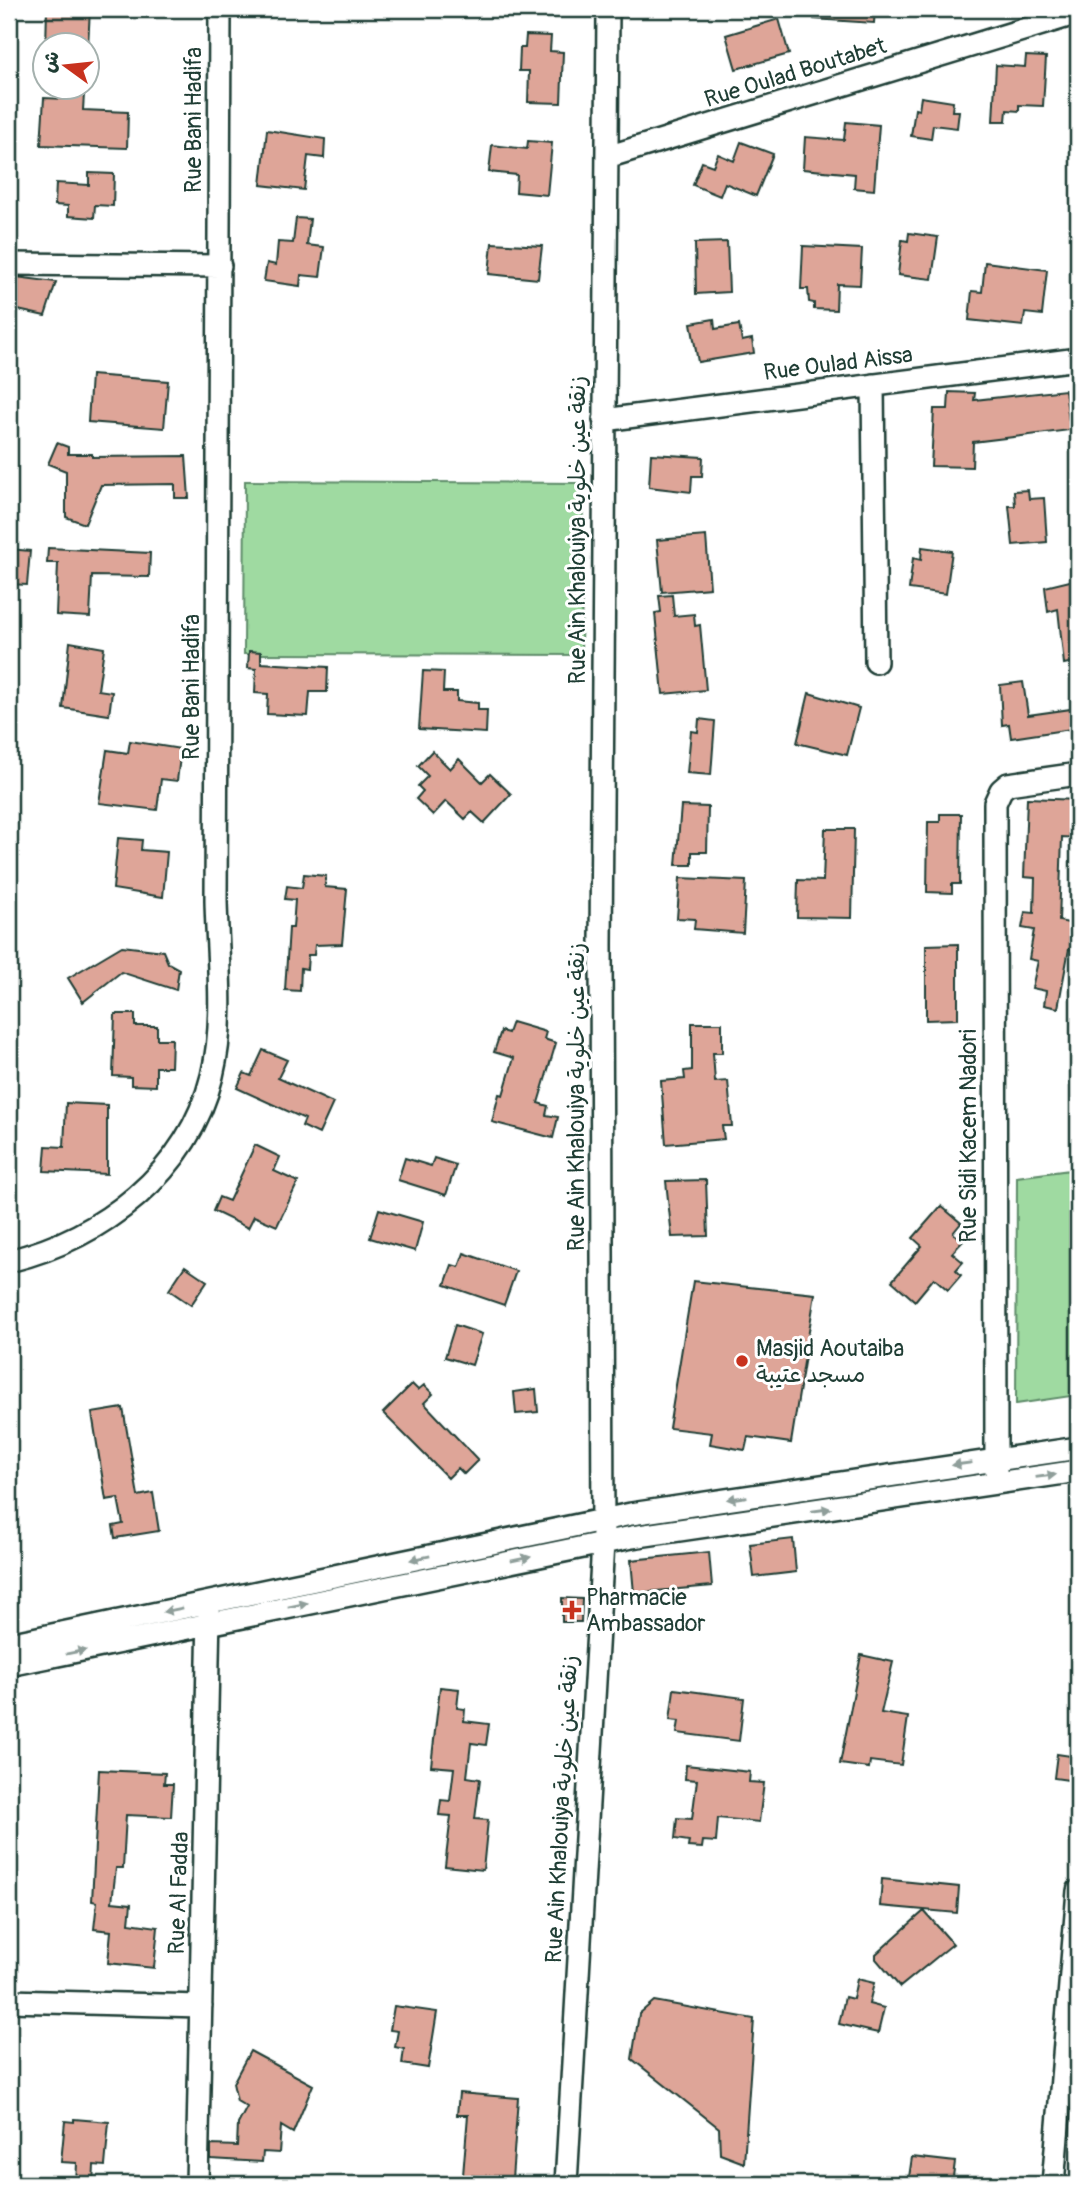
<svg xmlns="http://www.w3.org/2000/svg" width="1087" height="2193" viewBox="0 0 1087 2193" font-family="Pangolin,'Playpen Sans Arabic',sans-serif">
<style>
.green{fill:#9fdaa1;stroke:#5f8c6a;stroke-width:2}
.building{fill:#dea598;stroke:#1f3d34;stroke-width:2}
.lines{fill:none;stroke-linecap:round;stroke-linejoin:round}
.minor-casing{stroke:#1f3d34;stroke-width:26}
.minor{stroke:#fff;stroke-width:21}
.oneway{fill:#8f9e9a}
.poi-dot{fill:#c8321e;stroke:#fff;stroke-width:2.5}
.labels{text-anchor:middle;stroke-width:6;stroke-linejoin:round;paint-order:stroke}
.street-label{font-size:23px;fill:#1f3d34;stroke:#fff}
.poi-label{font-size:23px;fill:#1f3d34;stroke:#fff;text-anchor:start}
</style>
<rect width="100%" height="100%" fill="#fff"/>
<filter id="ink" filterUnits="userSpaceOnUse"><feTurbulence type="fractalNoise" baseFrequency=".0143" numOctaves="2"/><feDisplacementMap in="SourceGraphic" scale="14" xChannelSelector="R" yChannelSelector="G"/><feConvolveMatrix kernelMatrix="1 2 1 2 8 2 1 2 1" color-interpolation-filters="sRGB"/></filter>
<g filter="url(#ink)">
<path class="green" d="M245 481 583 483 581 655 244 654Z
M1078 1169V1395L1016 1404 1017 1177Z"/>
<path class="building" d="M47 9H90L88 46H46Z
M814 9H875L874 23 814 19Z
M779 19 789 54 736 69 726 35Z
M526 35 551 36 550 51 563 52 561 103 528 102 529 71H519L520 48H525Z
M1026 56 1046 57 1043 106 1019 105V111L1007 110 1006 121H993L996 65 1025 67Z
M65 93 84 94 83 110 128 112 127 148 41 145 44 98 65 99Z
M921 97 953 102 952 111H959L957 128 933 125 931 139 911 136 915 109 919 110Z
M846 122 879 125 874 190 854 188 855 174 803 169 805 137 844 140Z
M267 130 325 139 324 158 308 156 304 190 261 185Z
M528 141 552 143 547 195 516 192 517 175 489 172 492 145 527 149Z
M741 142 773 154 756 196 725 183 720 196 693 185 702 162 713 166 718 154 734 161Z
M89 173 114 174 113 206 95 205 94 218 68 216V206L55 205 56 183 89 185Z
M296 218 310 219 307 245 324 247 320 277 301 275 300 286 264 281 267 263 276 265 278 242 293 243Z
M909 233 938 237 932 279 898 275 902 240 908 241Z
M727 242 729 292 696 294 695 243Z
M492 243 542 246 538 279 489 274Z
M803 246 862 249 860 285 837 284 836 310 814 309V303L809 302 808 289H801Z
M985 262 1047 270 1042 315 1025 313 1023 326 969 320 972 291 982 292Z
M16 277 56 282 45 316 9 308Z
M714 319 715 329 739 325 742 341 752 339 754 353 698 362 691 323Z
M91 375 168 381 164 428 88 422Z
M1065 390 1070 430 973 442 972 467 931 466 934 409H948L949 392 975 393 974 400Z
M57 443 68 447V454H92V457L186 456 189 498H175V484L101 485 85 524 66 517V471L48 464Z
M651 454 703 457 702 476H692L691 492 649 487Z
M1028 490 1029 499 1044 498 1047 542 1013 545 1009 506H1015L1014 491Z
M706 536 710 588 662 592 657 540Z
M922 547 952 551 946 594 909 589 913 558 921 560Z
M48 548 150 553 149 577 92 576 90 617 56 615 58 563H47Z
M9 549 30 551 27 585 9 584Z
M1078 579V661L1064 664 1058 609 1048 612 1045 587Z
M672 595 674 616 694 614 695 626 700 625 706 690 663 694 655 613 661 612 659 596Z
M70 642 104 648 98 690 112 692 109 715 63 708Z
M249 651 261 652V663L328 667 327 692H310L308 716 267 714 268 694 255 693 256 669 248 668Z
M423 671 444 672 443 692H457V701L478 703V710H487L486 733 419 729Z
M1023 682 1028 715 1078 708V728L1011 738 1009 724 1002 725 1000 685Z
M809 693 859 708 847 755 797 743Z
M699 719 715 721 711 775 687 773 691 731 698 732Z
M130 741 181 749 177 781 161 779 157 810 99 803 107 750 128 753Z
M432 751 450 769 459 759 482 782 490 774 511 794 484 823 472 812 465 819 446 801 433 815 416 799 423 791 418 786 428 776 418 766Z
M1027 798 1078 800V838L1062 837 1059 921 1078 925V951L1069 949 1058 1008 1044 1005 1046 991 1032 988 1038 961 1029 959 1034 930 1022 928 1025 912 1034 913 1035 878 1024 877Z
M681 806 708 807 707 852H692V865H676Z
M940 814H961L960 884H952V893L927 892 928 822H940Z
M825 829H854L852 918 797 917 798 880 823 881Z
M118 838 142 840 141 850 167 852 163 897 113 889Z
M304 874 326 876 325 887 347 889 342 944 315 945 314 955H308L307 969 301 968 300 991 285 990 289 928H293L295 900 285 899 287 886 302 888Z
M680 878 746 881 743 933 694 929 695 919 677 918Z
M958 944V1019L926 1020V945Z
M122 946 163 951 168 963 179 969 176 990 121 972 83 1002 68 978Z
M115 1014H135V1026H157V1039H172L171 1067H156V1086L131 1085V1077L113 1076Z
M512 1022 546 1032 544 1039 556 1043 538 1103 548 1106 546 1115 558 1117 553 1138 492 1122 499 1094 503 1095 514 1058 494 1052 501 1031 508 1033Z
M692 1023H722V1053H713L715 1082 728 1081 732 1126H722L724 1139 666 1144 661 1081 685 1079 684 1071 692 1070Z
M263 1050 287 1060 278 1078 333 1103 319 1134 302 1126 305 1119 237 1088 244 1073 251 1076Z
M66 1103 107 1105V1174L44 1171 46 1146 64 1147Z
M255 1145 280 1157 274 1171 298 1182 277 1226 254 1216 248 1228 213 1211 219 1197 229 1201Z
M405 1158 431 1166 434 1158 456 1165 446 1195 398 1180Z
M706 1180 708 1236 672 1237 666 1181Z
M941 1206 961 1223 953 1233 963 1241 952 1253 963 1262 956 1270 961 1275 948 1290 934 1278 915 1301 892 1281 922 1246 913 1238Z
M379 1209 423 1222 415 1251 370 1238Z
M464 1253 516 1271 504 1305 445 1285 452 1265 459 1267Z
M185 1266 207 1281 191 1305 169 1290Z
M693 1281 815 1294 791 1443 748 1437 745 1450 710 1444 712 1433 669 1428Z
M455 1325 482 1334 472 1365 445 1357Z
M412 1384 418 1390 424 1385 433 1394 424 1403 478 1460 464 1474 458 1468 448 1478 383 1413Z
M536 1389 538 1412 516 1414 514 1392Z
M123 1408 138 1496 153 1493 159 1531 115 1538 113 1526 123 1524 118 1498 106 1500 92 1413Z
M793 1539 796 1572 754 1577 750 1544Z
M709 1552 712 1586 634 1593 631 1560Z
M562 1598 582 1599 581 1622H562Z
M861 1655 893 1662 881 1713 908 1717 901 1765 870 1761 869 1768 840 1764Z
M440 1687 459 1689 457 1708 465 1709 464 1721 489 1724 486 1745 471 1743 467 1777 480 1779 475 1819 488 1820 483 1870 445 1866 451 1816 439 1815 441 1800 450 1801 454 1768 431 1766Z
M674 1689 744 1698 739 1741 677 1733 679 1721 670 1720Z
M1057 1754 1078 1757 1076 1781 1054 1778Z
M686 1765 750 1772 749 1782 764 1783 759 1822 718 1818 716 1842 703 1841 702 1848 688 1847 689 1841 675 1839 677 1818 692 1819 697 1780 685 1779Z
M99 1770 165 1773 164 1784H173L171 1817 126 1815 123 1868H116L112 1902 131 1904 129 1923 158 1927 154 1968 108 1963 111 1931 94 1929 97 1902 92 1901Z
M882 1879 959 1887 957 1913 880 1906Z
M924 1911 953 1944 900 1987 876 1959V1954Z
M857 1979 874 1983 869 2004 884 2008 878 2033 839 2024 845 1997 853 1999Z
M654 2001 754 2019 744 2163 720 2154 719 2128 632 2059 639 2014Z
M394 2006 437 2012 428 2068 402 2064 404 2049 395 2047 398 2031 390 2030Z
M250 2051 313 2085 293 2133 281 2126 279 2153 263 2152 262 2162 211 2159V2145L237 2146 238 2124 247 2107 237 2101 233 2083Z
M459 2093 518 2098 512 2179 463 2175 468 2115H457Z
M74 2119 109 2122 105 2166 94 2165 93 2184H76L77 2163 61 2162 65 2121 74 2122Z
M912 2157 955 2162 952 2184H908Z"/>
<g class="lines">
<g class="minor-casing">
<path id="minor" d="M607 157 1078 13
M9 264 220 266
M873 385 876 662
M604 420 1078 359
M9 1261C102 1238 188 1173 212 1076 226 1020 217 957 216 900L220 9
M996 1474 995 803 1001 790 1008 784 1078 774
M9 1644 631 1514 1078 1448
M9 1665 632 1537 1078 1471
M9 2001 201 2006
M197 2184 209 1613
M566 2184 603 1543 601 945 608 9
M1053 2184 1078 1891"/>
</g>
<use href="#minor" class="minor"/>
</g>
<defs><path id="oneway-solid" d="M-6-.8H1V-3.2L6.5 0L1 3.2V.8H-6Z" transform="scale(1.75)"/></defs>
<g class="oneway">
<use href="#oneway-solid" transform="translate(962 1464) rotate(172)"/>
<use href="#oneway-solid" transform="translate(1046 1476) rotate(-8)"/>
<use href="#oneway-solid" transform="translate(737 1498) rotate(172)"/>
<use href="#oneway-solid" transform="translate(821 1510) rotate(-8)"/>
<use href="#oneway-solid" transform="translate(420 1558) rotate(168)"/>
<use href="#oneway-solid" transform="translate(521 1559) rotate(-12)"/>
<use href="#oneway-solid" transform="translate(298 1605) rotate(-12)"/>
<use href="#oneway-solid" transform="translate(173 1610) rotate(168)"/>
<use href="#oneway-solid" transform="translate(76 1652) rotate(-12)"/>
</g>
</g>
<g class="poi-dot">
<circle cx="742" cy="1361" r="7"/>
<path d="M568.5 1599.5h7v7h7v7h-7v7h-7v-7h-7v-7h7z"/>
</g>
<g class="labels">
<g class="street-label">
<text transform="translate(795 72) rotate(-17)" y="8">Rue Oulad Boutabet</text>
<text transform="translate(193 120) rotate(-90)" y="8">Rue Bani Hadifa</text>
<text transform="translate(838 363) rotate(-7)" y="8">Rue Oulad Aissa</text>
<text transform="translate(577 530) rotate(-90)" y="8">Rue Ain Khalouiya زنقة عين خلوية</text>
<text transform="translate(191 687) rotate(-90)" y="8">Rue Bani Hadifa</text>
<text transform="translate(576 1097) rotate(-90)" y="8">Rue Ain Khalouiya زنقة عين خلوية</text>
<text transform="translate(968 1136) rotate(-90)" y="8">Rue Sidi Kacem Nadori</text>
<text transform="translate(561 1809) rotate(-87)" y="8">Rue Ain Khalouiya زنقة عين خلوية</text>
<text transform="translate(178 1893) rotate(-88)" y="8">Rue Al Fadda</text>
</g>
<g class="poi-label">
<text x="756" y="1356">Masjid Aoutaiba<tspan x="756" dy="26">مسجد عتيبة</tspan></text>
<text x="586" y="1605">Pharmacie<tspan x="586" dy="26">Ambassador</tspan></text>
</g>
</g>
<rect width="1087" height="2193" fill="none" stroke="#fff" stroke-width="35"/>
<rect x="18" y="18" width="1052" height="2158" fill="none" stroke="#1f3d34" stroke-width="2.5" filter="url(#ink)"/>
<g transform="translate(66 66) rotate(285)"><circle r="33" fill="#ffffff" stroke="#a5b1ae" stroke-width="2"/>
<path d="M0-5L12 26L0 18L-12 26Z" fill="#c8321e"/>
<text y="-10" font-size="19" font-weight="bold" text-anchor="middle" fill="#1f3d34">ش</text>
</g>
</svg>
